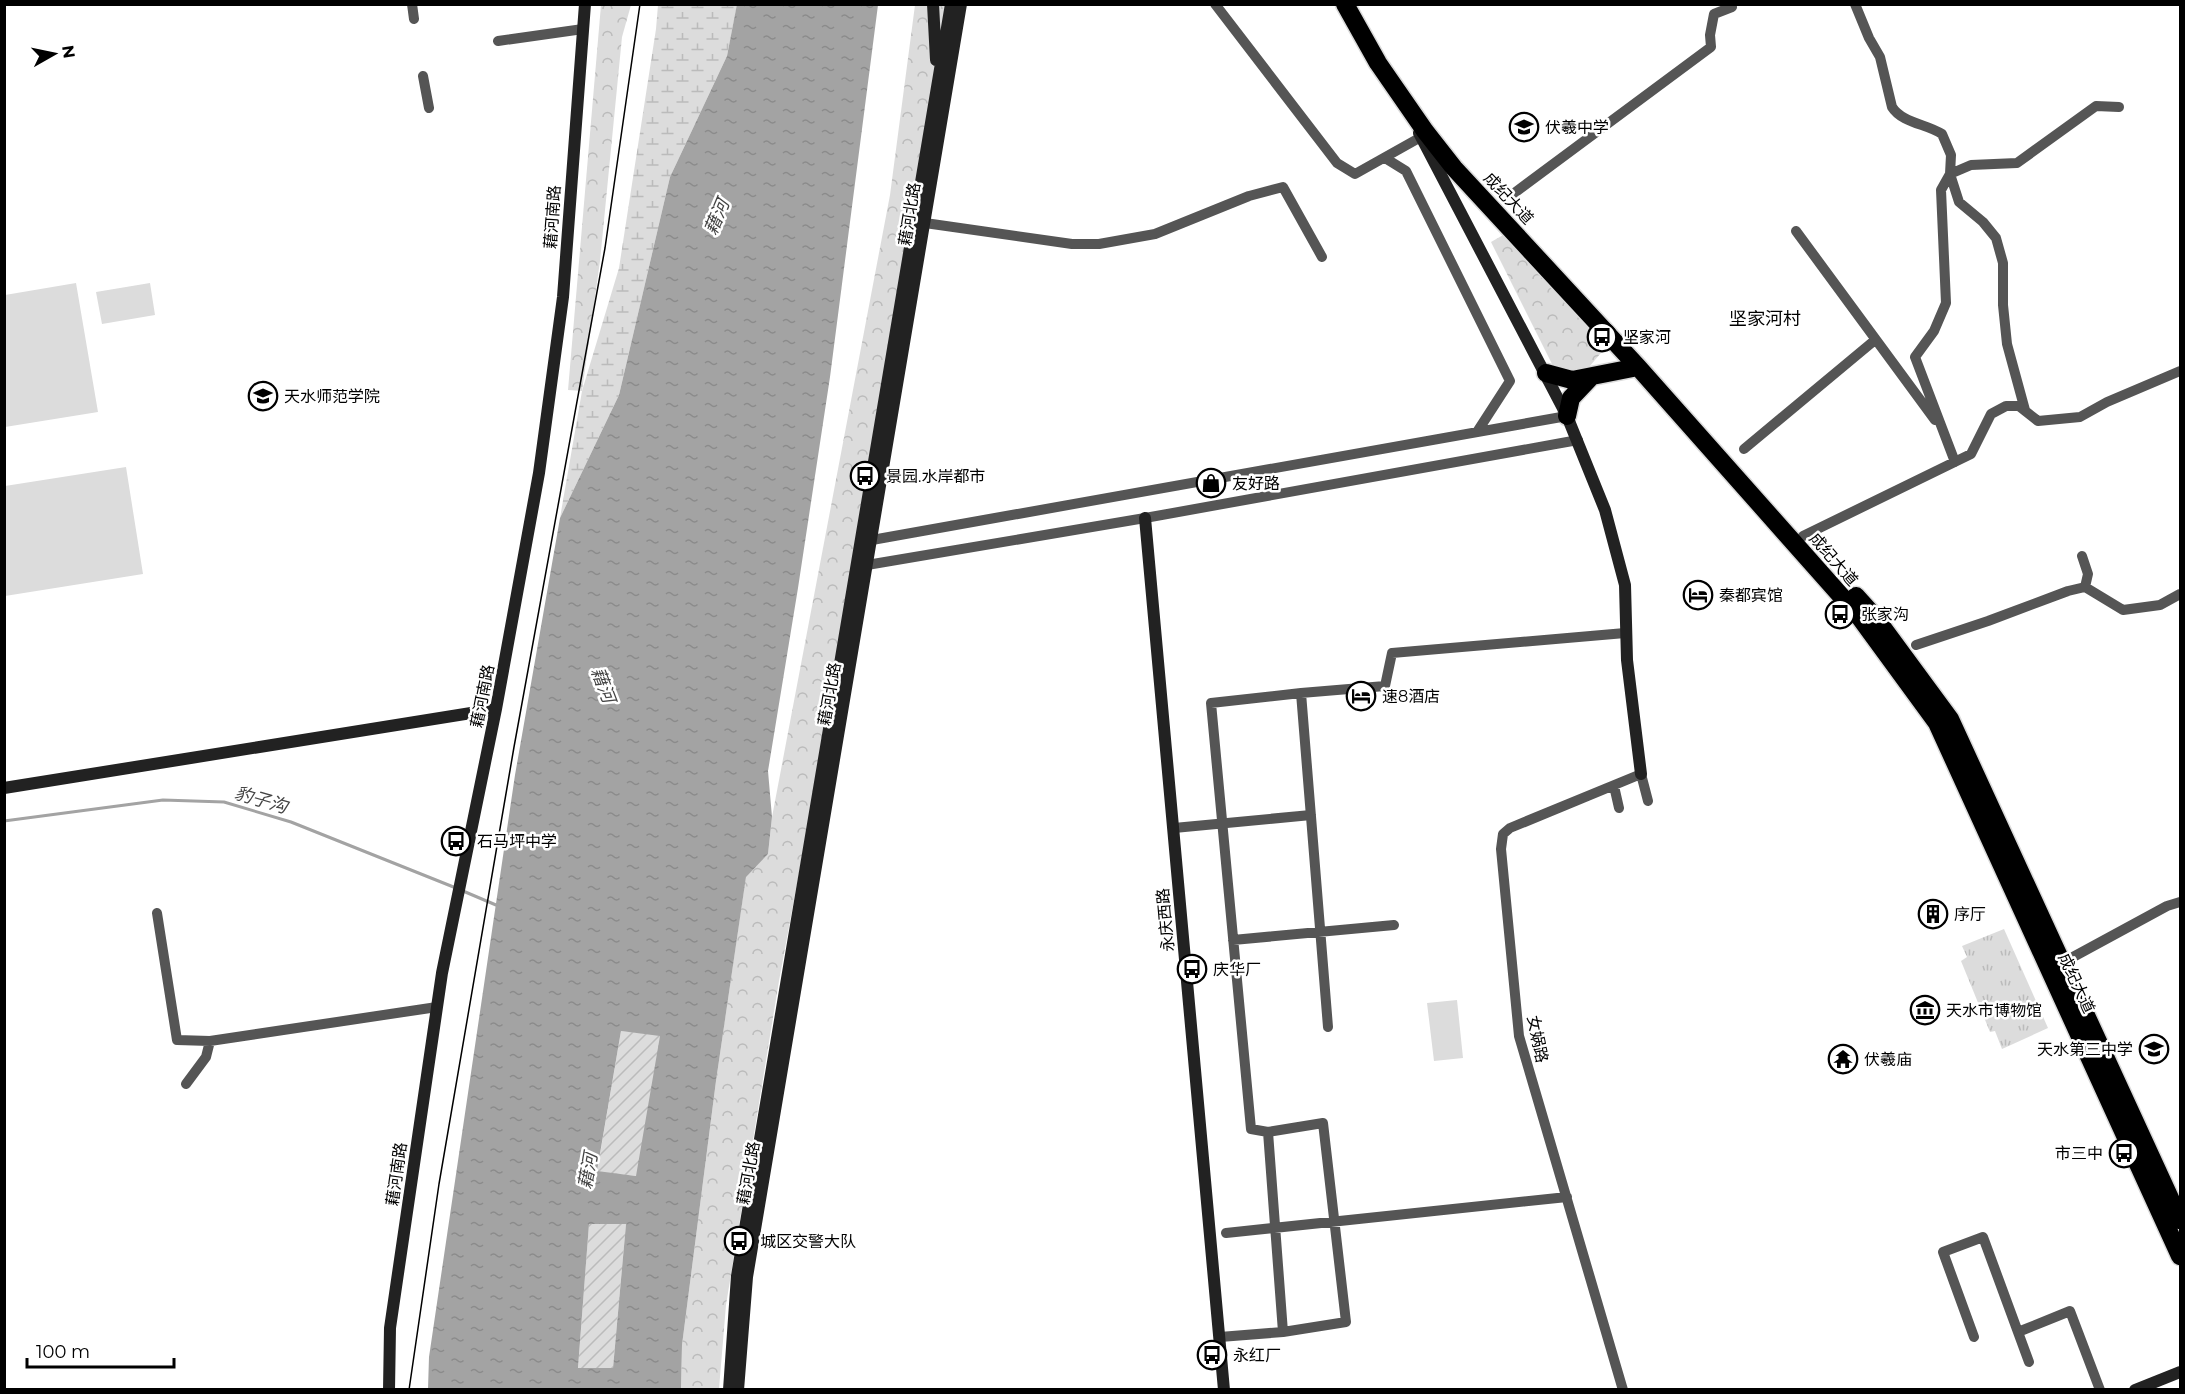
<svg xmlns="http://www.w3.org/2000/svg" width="2185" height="1394" viewBox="0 0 2185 1394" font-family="Montserrat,'Noto Sans SC',sans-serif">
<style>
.grass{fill:url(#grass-tufts)}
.wetland{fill:url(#wetland-marsh)}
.park{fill:url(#park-crowns)}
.garden{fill:url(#garden-furrows)}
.pitch{fill:#dcdcdc}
.water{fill:url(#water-ripples);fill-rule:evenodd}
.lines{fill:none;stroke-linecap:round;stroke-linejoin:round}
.stream{stroke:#a3a3a3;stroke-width:3}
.highway-casing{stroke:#dbdbdb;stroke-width:21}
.street{stroke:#555;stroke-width:10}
.secondary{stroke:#222;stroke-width:12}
.highway{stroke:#000;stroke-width:18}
.tram{stroke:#000;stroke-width:1.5}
.labels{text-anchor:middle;stroke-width:5;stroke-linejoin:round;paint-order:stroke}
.poi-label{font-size:16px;fill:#000;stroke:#fff;text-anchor:start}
.street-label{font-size:16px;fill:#000;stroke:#fff}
.water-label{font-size:18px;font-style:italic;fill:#444;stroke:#fff}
.neighbourhood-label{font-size:18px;fill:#000;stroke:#fff}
</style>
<defs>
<pattern id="grass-tufts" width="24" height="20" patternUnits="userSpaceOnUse" patternTransform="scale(1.5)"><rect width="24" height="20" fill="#dcdcdc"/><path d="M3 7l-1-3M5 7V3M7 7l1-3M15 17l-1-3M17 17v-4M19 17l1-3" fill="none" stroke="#bbb"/></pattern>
<pattern id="wetland-marsh" width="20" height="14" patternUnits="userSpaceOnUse" patternTransform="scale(1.5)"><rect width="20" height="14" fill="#dcdcdc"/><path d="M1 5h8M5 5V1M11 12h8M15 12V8" fill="none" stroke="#bbb"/></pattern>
<pattern id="park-crowns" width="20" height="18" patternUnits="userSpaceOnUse" patternTransform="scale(1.5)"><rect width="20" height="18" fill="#dcdcdc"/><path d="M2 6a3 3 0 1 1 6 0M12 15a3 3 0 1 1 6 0" fill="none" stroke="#bbb"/></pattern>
<pattern id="garden-furrows" width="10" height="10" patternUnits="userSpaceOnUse" patternTransform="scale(1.5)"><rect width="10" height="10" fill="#dcdcdc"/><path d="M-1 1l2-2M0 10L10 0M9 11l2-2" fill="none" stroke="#bbb"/></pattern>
<pattern id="water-ripples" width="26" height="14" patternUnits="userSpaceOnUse" patternTransform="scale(1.5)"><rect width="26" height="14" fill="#a3a3a3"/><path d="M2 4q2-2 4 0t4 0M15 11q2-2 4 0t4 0" fill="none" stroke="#8b8b8b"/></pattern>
</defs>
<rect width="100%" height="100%" fill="#fff"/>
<path class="grass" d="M2004 929 2048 1028 2002 1049 1995 1031 1990 1032 1961 961 1967 957 1962 946Z"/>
<path class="wetland" d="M658 5H737L727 56 670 177 619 395 560 518 582 391 619 268 656 29Z"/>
<path class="park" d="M601 5H631L622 37 600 261 582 391 568 390Z
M915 5H945L944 15 849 602 779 981 726 1305 719 1389 681 1390 682 1345 716 1081 746 876 768 854 772 817 890 195Z
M1505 234 1606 347 1589 367 1574 375 1555 370 1491 242Z"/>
<path class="garden" d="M621 1031 661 1035 637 1176 597 1172Z
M589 1223 626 1224 613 1368 578 1369Z"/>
<path class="pitch" d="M76 283 98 412 5 427V295Z
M150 283 155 315 102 324 96 292Z
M126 467 143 574 5 596V486Z
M1457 1000 1463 1058 1434 1061 1427 1003Z"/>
<path class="water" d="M737 4 878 5 830 377 798 588 768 771 772 817 768 854 746 877 716 1081 682 1345 681 1389H428L429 1357 515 775 560 518 619 395 670 177 727 56ZM621 1031 660 1036 636 1176 597 1171ZM589 1224H626L613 1368H578Z"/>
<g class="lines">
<path class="stream" d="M4 821 163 800 224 802 291 822 456 888
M463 891 496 905"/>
<g class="highway-casing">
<path id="highway" d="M1345 4 1378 63 1425 131 1454 168 1638 367 1858 615 1937 723 2180 1256
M1546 373 1572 380 1638 367
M1567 416 1571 398 1590 378
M1856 596 1875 617 1950 719 2180 1220"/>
</g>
<path class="street" d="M412 4 414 19
M1215 4 1337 163 1355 174 1421 137
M1855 4 1869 38 1880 57 1892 107C1902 123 1927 124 1942 134L1951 155 1950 174 1959 202 1983 222 1996 238 2003 263V305L2007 344 2025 410
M498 41 583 29
M423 76 429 108
M1385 158 1406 171 1510 381 1477 432
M1513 194 1711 47 1710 35 1714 14 1732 7
M918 222 1072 244H1099L1155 234 1249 196 1283 187 1322 257
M1796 231 1935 420
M1744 449 1875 340
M1955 462 1915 357 1934 331 1946 303 1941 190 1950 174 1971 165 2017 163 2096 106 2119 107
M1803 536 1971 454 1991 414 2006 406H2019L2038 421 2080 417 2107 402 2180 371
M872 540 1567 416
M867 565 1145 518 1578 440
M2085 587 2123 610 2160 605 2180 594
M1916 645 1988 621 2068 591 2085 587 2088 574 2082 556
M1301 693 1328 1027
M1614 786 1619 808
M1174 828 1311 815
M157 913 177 1040 210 1041 437 1007
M1233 940 1394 925
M2073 957 2167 906 2180 902
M186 1084 206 1057 210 1041
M1226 1233 1567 1197
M1283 1332 1268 1132 1251 1129 1211 703 1301 693 1385 686 1392 653 1625 633
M2018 1332 2070 1311 2100 1390
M1220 1337 1283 1332 1346 1322 1323 1123 1268 1132
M1974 1337 1943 1252 1983 1237 2029 1362
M1623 1390 1519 1036 1501 849 1503 834 1510 828 1641 774 1648 801"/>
<path class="secondary" d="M933 4 936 60
M1419 133 1567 416 1605 510 1625 585 1627 660 1641 774
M1145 518 1224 1390
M4 788 496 709
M389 1390 390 1328 442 973 496 709 539 473 563 297 585 4
M729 1390 737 1276 951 4
M738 1390 747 1277 961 4
M2135 1390 2180 1372"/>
<use href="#highway" class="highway"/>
<path class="tram" d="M409 1390 439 1184 514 747 605 248 640 4"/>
</g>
<defs>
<g id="school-ring" transform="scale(1.5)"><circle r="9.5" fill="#fff" stroke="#000" stroke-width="1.5"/><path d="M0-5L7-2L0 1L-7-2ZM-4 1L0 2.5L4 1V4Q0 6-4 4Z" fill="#000"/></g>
<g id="bus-ring" transform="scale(1.5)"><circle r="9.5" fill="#fff" stroke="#000" stroke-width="1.5"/><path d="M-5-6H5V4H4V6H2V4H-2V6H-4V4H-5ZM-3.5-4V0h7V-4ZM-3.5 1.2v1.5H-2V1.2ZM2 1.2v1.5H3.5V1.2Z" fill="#000"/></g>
<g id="university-ring" transform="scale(1.5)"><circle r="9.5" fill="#fff" stroke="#000" stroke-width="1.5"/><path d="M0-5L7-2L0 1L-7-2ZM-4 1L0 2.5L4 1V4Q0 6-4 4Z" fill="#000"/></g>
<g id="shop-ring" transform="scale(1.5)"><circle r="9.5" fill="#fff" stroke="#000" stroke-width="1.5"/><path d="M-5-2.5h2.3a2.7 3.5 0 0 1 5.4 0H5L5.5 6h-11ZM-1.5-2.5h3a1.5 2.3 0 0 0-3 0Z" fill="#000"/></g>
<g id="hotel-ring" transform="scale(1.5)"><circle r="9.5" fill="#fff" stroke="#000" stroke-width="1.5"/><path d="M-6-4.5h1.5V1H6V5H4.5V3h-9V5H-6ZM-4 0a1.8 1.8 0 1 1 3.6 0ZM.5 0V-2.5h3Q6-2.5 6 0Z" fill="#000"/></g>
<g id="building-ring" transform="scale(1.5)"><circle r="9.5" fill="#fff" stroke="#000" stroke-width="1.5"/><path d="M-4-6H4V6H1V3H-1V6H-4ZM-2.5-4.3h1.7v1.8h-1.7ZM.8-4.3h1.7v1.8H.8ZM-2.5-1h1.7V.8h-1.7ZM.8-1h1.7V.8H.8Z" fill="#000"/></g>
<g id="museum-ring" transform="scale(1.5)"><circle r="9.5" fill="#fff" stroke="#000" stroke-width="1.5"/><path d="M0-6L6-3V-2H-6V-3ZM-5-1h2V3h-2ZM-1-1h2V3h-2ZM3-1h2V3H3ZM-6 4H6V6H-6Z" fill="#000"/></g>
<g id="temple-ring" transform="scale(1.5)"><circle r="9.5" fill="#fff" stroke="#000" stroke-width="1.5"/><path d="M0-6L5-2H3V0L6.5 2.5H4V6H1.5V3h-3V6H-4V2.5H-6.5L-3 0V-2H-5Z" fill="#000"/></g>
</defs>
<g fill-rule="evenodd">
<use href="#school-ring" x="1524" y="127"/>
<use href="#bus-ring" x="1602" y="337"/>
<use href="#university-ring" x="263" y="396"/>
<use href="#bus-ring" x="865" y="476"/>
<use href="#shop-ring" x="1211" y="483"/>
<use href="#hotel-ring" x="1698" y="595"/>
<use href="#bus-ring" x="1840" y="614"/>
<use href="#hotel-ring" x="1361" y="696"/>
<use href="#bus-ring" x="456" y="841"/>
<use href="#building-ring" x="1933" y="914"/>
<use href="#bus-ring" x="1192" y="969"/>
<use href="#museum-ring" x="1925" y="1010"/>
<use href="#school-ring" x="2154" y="1049"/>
<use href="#temple-ring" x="1843" y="1059"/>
<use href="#bus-ring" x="2124" y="1153"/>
<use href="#bus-ring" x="739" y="1241"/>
<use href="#bus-ring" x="1212" y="1355"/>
</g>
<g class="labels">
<g class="poi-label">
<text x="1545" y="133">伏羲中学</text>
<text x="1623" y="343">坚家河</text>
<text x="284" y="402">天水师范学院</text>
<text x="886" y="482">景园.水岸都市</text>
<text x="1232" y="489">友好路</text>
<text x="1719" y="601">秦都宾馆</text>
<text x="1861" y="620">张家沟</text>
<text x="1382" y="702">速8酒店</text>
<text x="477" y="847">石马坪中学</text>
<text x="1954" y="920">序厅</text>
<text x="1213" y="975">庆华厂</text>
<text x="1946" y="1016">天水市博物馆</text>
<text x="2133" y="1055" text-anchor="end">天水第三中学</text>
<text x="1864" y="1065">伏羲庙</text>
<text x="2103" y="1159" text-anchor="end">市三中</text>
<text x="760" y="1247">城区交警大队</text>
<text x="1233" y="1361">永红厂</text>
</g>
<g class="street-label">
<text transform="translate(1509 198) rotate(47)" y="6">成纪大道</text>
<text transform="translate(909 214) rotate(-81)" y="6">藉河北路</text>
<text transform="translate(552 217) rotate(-86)" y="6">藉河南路</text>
<text transform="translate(1834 559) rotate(49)" y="6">成纪大道</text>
<text transform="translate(829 694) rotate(-80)" y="6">藉河北路</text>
<text transform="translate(482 696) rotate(-79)" y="6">藉河南路</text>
<text transform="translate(1165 920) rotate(-95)" y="6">永庆西路</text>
<text transform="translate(2077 983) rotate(65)" y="6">成纪大道</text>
<text transform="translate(1538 1039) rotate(78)" y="6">女娲路</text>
<text transform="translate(748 1173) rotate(-80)" y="6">藉河北路</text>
<text transform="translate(396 1174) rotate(-82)" y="6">藉河南路</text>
</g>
<g class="water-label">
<text transform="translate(717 217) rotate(-67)" y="6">藉河</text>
<text transform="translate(603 685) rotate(69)" y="6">藉河</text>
<text transform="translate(261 800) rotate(16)" y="6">豹子沟</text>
<text transform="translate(588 1171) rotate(-80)" y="6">藉河</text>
</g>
<g class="neighbourhood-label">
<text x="1765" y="325">坚家河村</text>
</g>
</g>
<rect width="2185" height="1394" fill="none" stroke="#000000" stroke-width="12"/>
<g transform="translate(54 54) rotate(81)" stroke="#ffffff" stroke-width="4.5" paint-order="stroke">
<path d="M0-4.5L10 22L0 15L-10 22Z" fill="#000000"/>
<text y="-9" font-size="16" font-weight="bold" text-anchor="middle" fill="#000000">N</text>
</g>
<path d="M27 1358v9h147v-9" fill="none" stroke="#000000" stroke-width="3"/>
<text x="36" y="1358" font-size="18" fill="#000000" stroke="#ffffff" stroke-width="4.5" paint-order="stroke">100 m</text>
</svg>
